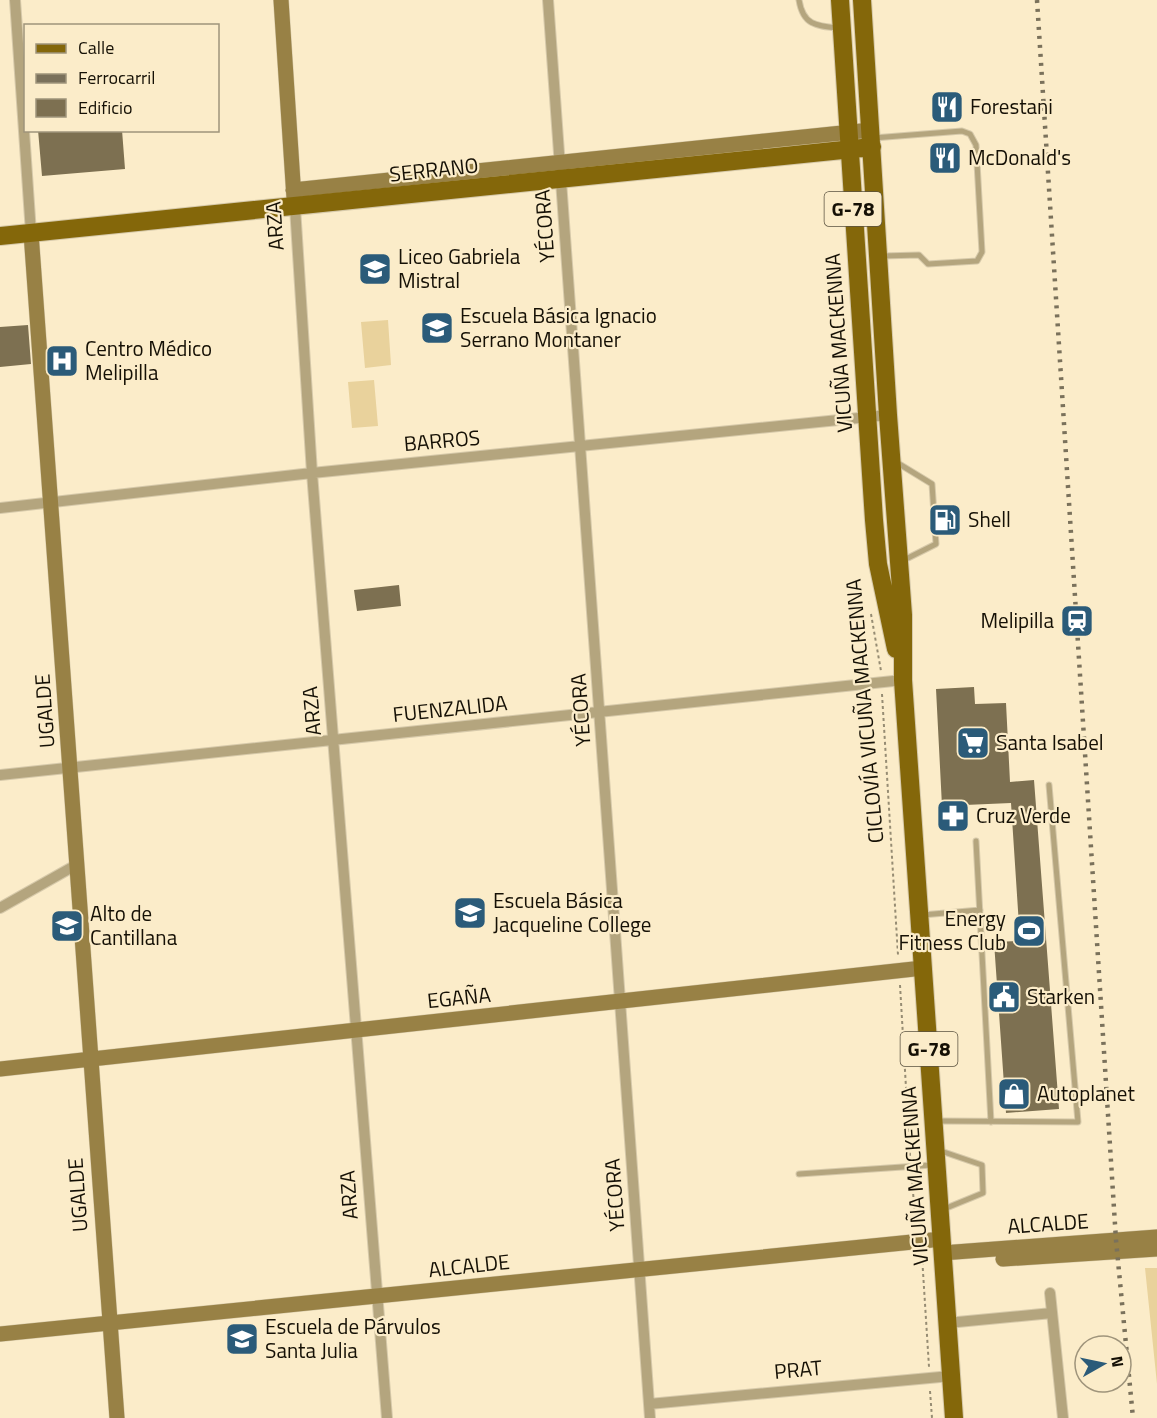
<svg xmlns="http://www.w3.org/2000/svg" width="1157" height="1418" viewBox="0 0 1157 1418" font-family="'Titillium Web',sans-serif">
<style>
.green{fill:#e9d29c}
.building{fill:#7d7051}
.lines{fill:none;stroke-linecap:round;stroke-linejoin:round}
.lane-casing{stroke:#d6c9aa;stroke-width:7}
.street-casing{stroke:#d6c9aa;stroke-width:12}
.secondary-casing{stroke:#d6c9aa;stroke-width:16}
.primary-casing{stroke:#d6c9aa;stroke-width:20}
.path{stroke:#968c73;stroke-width:2;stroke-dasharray:3 3;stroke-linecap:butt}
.lane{stroke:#b4a57e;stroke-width:5}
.street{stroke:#b4a57e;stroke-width:10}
.secondary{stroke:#988145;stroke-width:15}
.primary{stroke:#84670a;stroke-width:18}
.rail{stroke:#7a715b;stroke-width:4.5;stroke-dasharray:3 6;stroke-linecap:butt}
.labels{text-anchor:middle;stroke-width:4.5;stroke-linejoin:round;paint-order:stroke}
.shield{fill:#fbecc9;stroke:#5a5240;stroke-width:1.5}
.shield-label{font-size:20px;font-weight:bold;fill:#151005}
.poi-label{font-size:21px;fill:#151005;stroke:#fbecc9;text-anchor:start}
.street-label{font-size:21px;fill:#151005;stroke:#fbecc9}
</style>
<rect width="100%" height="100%" fill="#fbecc9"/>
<path class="green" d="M388 320 391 365 365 368 361 322Z
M374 380 378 426 352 428 348 382Z
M1145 1268H1157V1384Z"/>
<path class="building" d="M38 130H122L125 169 42 176Z
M28 325 31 364 0 367V327Z
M399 585 401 606 357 611 354 590Z
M974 687 975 704 1006 703 1010 782 1034 780 1059 1109 1006 1113 994 942 1020 941 1011 803 942 806 936 689Z"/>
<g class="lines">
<g class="lane-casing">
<path id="lane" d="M799 0C803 25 816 26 838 28
M873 138 962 131 970 134 976 145 982 252 977 261 928 264 919 255 882 256
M896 462 932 484 936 544 904 560
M976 841 991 1122
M922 915 980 910
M938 1121 1078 1122 1049 785
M938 1150 982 1165 983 1193 944 1209
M799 1174 932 1165"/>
</g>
<g class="street-casing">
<path id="street" d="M15 0 31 233
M548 0 650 1418
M295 207 312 473 387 1418
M0 508 312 473 888 415
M0 775 903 680
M0 908 76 865
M1050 1293 1063 1418
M947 1323 1052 1313
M649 1404 951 1376"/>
</g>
<g class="secondary-casing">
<path id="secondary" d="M281 0 294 198
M293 190 871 130
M31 233 117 1418
M0 1069 923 968
M942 1253 1157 1237
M1003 1259 1157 1249
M0 1334 942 1239"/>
</g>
<g class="primary-casing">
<path id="primary" d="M840 0 874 520 878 564 896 649
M862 0 888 415 903 615V680L954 1418
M0 236 872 147"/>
</g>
<path class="path" d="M871 614 881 671
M882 694 898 955
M900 985 910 1156
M912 1176 914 1206 919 1227
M922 1256 929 1367
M930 1391 932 1418"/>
<use href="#lane" class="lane"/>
<use href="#street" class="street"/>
<use href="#secondary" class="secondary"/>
<use href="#primary" class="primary"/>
<path class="rail" d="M1037 0 1116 1240 1133 1418"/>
</g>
<defs>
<g id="restaurant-square" transform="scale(1.725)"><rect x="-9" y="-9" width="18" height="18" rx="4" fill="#2b5b79" stroke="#fbecc9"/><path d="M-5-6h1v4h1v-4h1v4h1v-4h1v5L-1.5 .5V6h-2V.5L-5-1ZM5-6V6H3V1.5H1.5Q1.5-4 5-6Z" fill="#fff"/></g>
<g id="school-square" transform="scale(1.725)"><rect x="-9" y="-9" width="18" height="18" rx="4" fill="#2b5b79" stroke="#fbecc9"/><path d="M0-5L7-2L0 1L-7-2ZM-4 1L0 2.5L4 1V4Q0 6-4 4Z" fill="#fff"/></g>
<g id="hospital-square" transform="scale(1.725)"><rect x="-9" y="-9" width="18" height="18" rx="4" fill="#2b5b79" stroke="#fbecc9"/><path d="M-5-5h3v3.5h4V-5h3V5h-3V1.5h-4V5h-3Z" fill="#fff"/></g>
<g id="fuel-square" transform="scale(1.725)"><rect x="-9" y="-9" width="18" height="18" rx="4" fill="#2b5b79" stroke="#fbecc9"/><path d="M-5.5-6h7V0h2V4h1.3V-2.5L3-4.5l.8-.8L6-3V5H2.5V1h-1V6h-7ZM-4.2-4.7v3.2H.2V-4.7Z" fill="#fff"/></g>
<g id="station-square" transform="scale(1.725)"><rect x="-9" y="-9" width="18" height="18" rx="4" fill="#2b5b79" stroke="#fbecc9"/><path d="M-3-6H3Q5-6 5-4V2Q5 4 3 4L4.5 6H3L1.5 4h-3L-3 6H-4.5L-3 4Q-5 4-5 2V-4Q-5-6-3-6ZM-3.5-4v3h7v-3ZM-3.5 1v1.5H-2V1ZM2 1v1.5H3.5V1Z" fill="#fff"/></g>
<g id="supermarket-square" transform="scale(1.725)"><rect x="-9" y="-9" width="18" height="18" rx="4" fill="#2b5b79" stroke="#fbecc9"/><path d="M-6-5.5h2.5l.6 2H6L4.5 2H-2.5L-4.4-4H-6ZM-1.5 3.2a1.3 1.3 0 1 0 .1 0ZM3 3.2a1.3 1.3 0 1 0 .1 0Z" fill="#fff"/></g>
<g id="pharmacy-square" transform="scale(1.725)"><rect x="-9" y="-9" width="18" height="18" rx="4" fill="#2b5b79" stroke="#fbecc9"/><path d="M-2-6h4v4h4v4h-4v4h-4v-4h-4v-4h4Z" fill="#fff"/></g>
<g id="stadium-square" transform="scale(1.725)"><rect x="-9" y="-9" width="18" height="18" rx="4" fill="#2b5b79" stroke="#fbecc9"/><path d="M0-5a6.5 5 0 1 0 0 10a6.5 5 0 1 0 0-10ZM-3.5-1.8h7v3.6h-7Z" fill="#fff"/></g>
<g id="civic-square" transform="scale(1.725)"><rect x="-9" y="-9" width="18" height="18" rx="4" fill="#2b5b79" stroke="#fbecc9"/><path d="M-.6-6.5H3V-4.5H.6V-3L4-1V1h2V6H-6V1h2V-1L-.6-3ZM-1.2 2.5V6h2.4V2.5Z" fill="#fff"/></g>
<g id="shop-square" transform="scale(1.725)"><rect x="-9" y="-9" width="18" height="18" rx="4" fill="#2b5b79" stroke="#fbecc9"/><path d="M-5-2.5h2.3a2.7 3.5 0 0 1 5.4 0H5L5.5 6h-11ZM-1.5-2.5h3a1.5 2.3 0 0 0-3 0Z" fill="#fff"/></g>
</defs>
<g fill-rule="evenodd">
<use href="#restaurant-square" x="947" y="107"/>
<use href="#restaurant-square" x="945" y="158"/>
<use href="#school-square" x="375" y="269"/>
<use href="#school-square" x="437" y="328"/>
<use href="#hospital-square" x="62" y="361"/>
<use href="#fuel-square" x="945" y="520"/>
<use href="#station-square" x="1077" y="621"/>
<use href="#supermarket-square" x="973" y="743"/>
<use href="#pharmacy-square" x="953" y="816"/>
<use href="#school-square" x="470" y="913"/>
<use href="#school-square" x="67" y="926"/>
<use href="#stadium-square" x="1029" y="931"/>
<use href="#civic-square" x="1004" y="997"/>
<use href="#shop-square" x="1014" y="1094"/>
<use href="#school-square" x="242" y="1339"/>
</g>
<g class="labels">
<g class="shield">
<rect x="824.5" y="192" width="57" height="34" rx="4.5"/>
<rect x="900.5" y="1032" width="57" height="34" rx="4.5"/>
</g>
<g class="shield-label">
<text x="853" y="216">G-78</text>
<text x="929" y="1056">G-78</text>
</g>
<g class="poi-label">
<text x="970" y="114">Forestani</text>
<text x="968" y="165">McDonald's</text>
<text x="398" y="264">Liceo Gabriela<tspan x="398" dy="24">Mistral</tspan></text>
<text x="460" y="323">Escuela Básica Ignacio<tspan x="460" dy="24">Serrano Montaner</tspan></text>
<text x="85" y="356">Centro Médico<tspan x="85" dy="24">Melipilla</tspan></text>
<text x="968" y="527">Shell</text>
<text x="1054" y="628" text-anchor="end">Melipilla</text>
<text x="996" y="750">Santa Isabel</text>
<text x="976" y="823">Cruz Verde</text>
<text x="493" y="908">Escuela Básica<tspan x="493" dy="24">Jacqueline College</tspan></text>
<text x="90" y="921">Alto de<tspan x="90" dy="24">Cantillana</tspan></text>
<text x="1006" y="926" text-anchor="end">Energy<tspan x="1006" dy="24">Fitness Club</tspan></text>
<text x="1027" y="1004">Starken</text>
<text x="1037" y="1101">Autoplanet</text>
<text x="265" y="1334">Escuela de Párvulos<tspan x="265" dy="24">Santa Julia</tspan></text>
</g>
<g class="street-label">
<text transform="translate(434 170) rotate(-6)" y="7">SERRANO</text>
<text transform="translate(275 226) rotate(-94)" y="7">ARZA</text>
<text transform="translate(545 226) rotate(-94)" y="7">YÉCORA</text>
<text transform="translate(839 343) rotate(-94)" y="7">VICUÑA MACKENNA</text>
<text transform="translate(442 441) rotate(-5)" y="7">BARROS</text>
<text transform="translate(450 709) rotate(-6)" y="7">FUENZALIDA</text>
<text transform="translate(581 710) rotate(-94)" y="7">YÉCORA</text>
<text transform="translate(45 711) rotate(-94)" y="7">UGALDE</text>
<text transform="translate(312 711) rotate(-95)" y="7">ARZA</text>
<text transform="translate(865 711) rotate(-95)" y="7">CICLOVÍA VICUÑA MACKENNA</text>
<text transform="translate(459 998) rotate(-6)" y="7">EGAÑA</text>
<text transform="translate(915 1176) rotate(-94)" y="7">VICUÑA MACKENNA</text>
<text transform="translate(78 1195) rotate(-94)" y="7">UGALDE</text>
<text transform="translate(349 1195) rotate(-94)" y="7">ARZA</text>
<text transform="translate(615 1195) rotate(-94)" y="7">YÉCORA</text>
<text transform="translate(1048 1224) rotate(-4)" y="7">ALCALDE</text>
<text transform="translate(469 1266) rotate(-6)" y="7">ALCALDE</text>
<text transform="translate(798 1370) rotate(-5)" y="7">PRAT</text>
</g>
</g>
<rect x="24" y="24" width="195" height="108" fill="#fbecc9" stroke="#9f947b" stroke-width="1.5"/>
<rect x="36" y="44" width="30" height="9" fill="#84670a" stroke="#9f947b" stroke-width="1.5"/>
<text x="78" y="54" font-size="18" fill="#151005">Calle</text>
<rect x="36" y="74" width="30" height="9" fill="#7a715b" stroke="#9f947b" stroke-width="1.5"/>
<text x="78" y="84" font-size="18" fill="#151005">Ferrocarril</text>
<rect x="36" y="99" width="30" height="18" fill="#7d7051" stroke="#9f947b" stroke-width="1.5"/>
<text x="78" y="114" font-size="18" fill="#151005">Edificio</text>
<g transform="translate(1103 1364) rotate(81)"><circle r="28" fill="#fbecc9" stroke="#9f947b" stroke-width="1.5"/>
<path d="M0-4.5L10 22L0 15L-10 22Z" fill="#2b5b79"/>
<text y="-9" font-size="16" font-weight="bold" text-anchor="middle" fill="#151005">N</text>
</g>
</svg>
